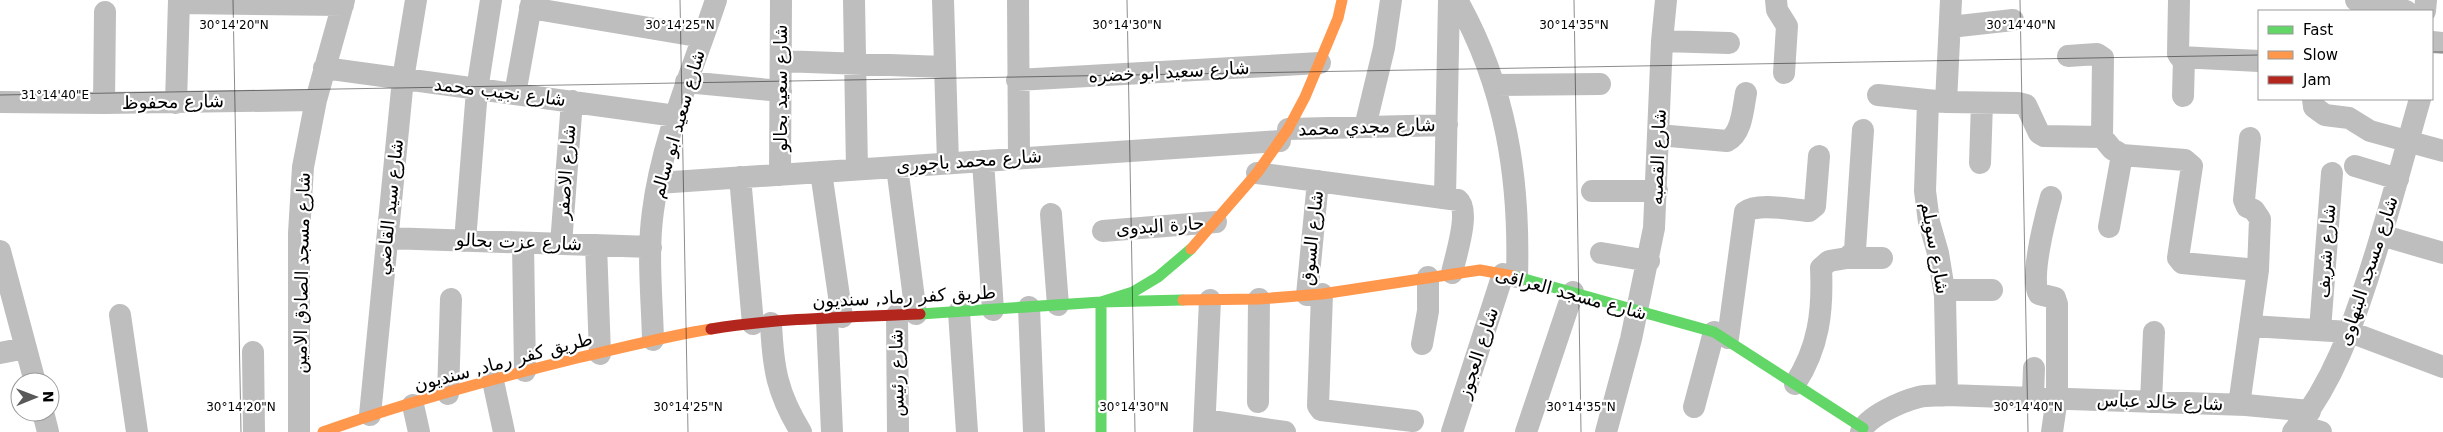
<svg xmlns="http://www.w3.org/2000/svg" width="2443" height="432" viewBox="0 0 2443 432" font-family="'DejaVu Sans','Noto Naskh Arabic',sans-serif">
<style>
.lines{fill:none;stroke-linecap:round;stroke-linejoin:round}
.street{stroke:#bebebe;stroke-width:22}
.fast{stroke:#63d668;stroke-width:11}
.slow{stroke:#ff974d;stroke-width:11}
.jam{stroke:#b3261e;stroke-width:11}
.ticks{fill:none;stroke:#000;stroke-width:1;stroke-opacity:0.45}
.labels{text-anchor:middle;stroke-width:4.5;stroke-linejoin:round;paint-order:stroke}
.street-label{font-size:18px;fill:#000;stroke:#fff}
.ticks-label{font-size:12px;text-anchor:middle;fill:#000;stroke:#fff;stroke-width:4.5;stroke-linejoin:round;paint-order:stroke}
</style>
<rect width="100%" height="100%" fill="#fff"/>
<g class="lines">
<path class="street" d="M854 0 857 169
M943 0 948 163
M1018 0 1019 157
M1457 0C1506 87 1520 178 1517 277
M1776 0 1777 10 1787 26 1784 73
M2179 0 2178 54 2180 57 2259 61
M2356 0 2406 11
M179 3 343 5
M530 8 703 37
M2425 11 2426 0
M1950 27 2013 20
M1662 41 1729 43
M2432 42 2443 43
M2068 56 2097 54 2103 58 2102 137
M781 61 944 67
M324 68 676 116
M1017 80 1320 63
M686 82 781 91
M1494 85 1600 84
M515 94 532 0
M1878 95 1946 102 2018 103 2026 105 2039 133 2044 136 2102 137 2112 149 2122 155 2185 160 2192 166 2178 258 2182 263 2258 270
M2183 96 2184 58
M2313 99 2314 107 2325 115 2349 118 2370 131 2443 151
M1928 101 1925 191 1929 222 1938 253 1945 296 1947 395
M0 102 104 103 316 100
M1946 102 1951 0
M104 103 105 12
M176 103 179 0
M1365 127 1384 48 1391 0
M1288 129 1447 125
M1658 135 1727 141C1742 134 1743 108 1746 93
M983 161 993 310
M1980 163 1982 103
M2355 166 2398 179
M897 167 916 314
M821 172 842 317
M1257 173 1458 200C1471 210 1455 258 1452 273
M780 175 781 0
M740 177 753 324
M658 183 1280 141
M1592 191H1657
M1445 197 1449 0
M2051 197C2046 215 2029 280 2039 294L2055 298 2057 304V398L2052 432
M1051 214 1058 305
M2109 227 2122 155
M1103 231 1216 222
M2381 235 2443 253
M388 238 651 247
M465 241 477 90 491 0
M523 243 525 371
M561 244 572 101
M596 245 600 354
M0 251 35 382
M1601 253 1649 261
M1847 258H1882
M1944 290H1992
M1322 294 1318 406 1321 410 1413 421
M1307 295 1318 181
M1029 307 1034 432
M959 312 967 432
M120 315 137 432
M897 315 898 432
M827 319 832 432
M771 323C773 368 777 393 801 432
M2250 326 2350 332 2443 367
M2320 330 2332 173
M1728 338 1745 212C1758 202 1793 210 1809 211L1815 206 1819 156
M653 340C652 298 647 253 653 211 662 139 693 69 716 0
M1422 344 1428 311V277
M253 352 254 432
M0 353 26 348
M493 381 504 432
M1795 384C1819 347 1823 311 1821 268L1829 261 1847 258 1855 250 1863 130
M448 394 451 299
M2033 397 2034 368
M1258 402 1259 299
M2151 402 2154 332
M413 405 419 432
M2239 405 2258 270 2260 219 2254 210 2247 207 2244 200 2250 138
M1694 407 1714 332
M43 412 48 432
M370 415 403 79 416 0
M1205 420 1285 432
M2298 425 2321 432
M299 432V233L303 167 316 100 344 0
M1204 432 1210 300
M1452 432 1503 274
M1526 432 1573 292
M1606 432 1631 339 1654 228 1662 41 1666 0
M1861 432C1867 416 1903 401 1919 397 1927 395 1938 396 1947 395L2246 405 2310 411
M2293 432C2333 384 2352 327 2371 268 2389 212 2404 155 2420 99"/>
<path class="fast" d="M1513 276 1714 332 1863 428
M920 314 1101 302 1133 292 1158 277 1191 249
M1101 432V302L1183 300"/>
<path class="slow" d="M1191 249 1257 173 1288 129 1305 97 1338 18 1342 0
M1183 300 1259 299 1322 294 1480 270 1513 276
M323 432C406 402 492 379 577 358 622 348 666 336 711 329"/>
<path class="jam" d="M711 329C779 318 850 317 920 314"/>
</g>
<path class="ticks" d="M233 0 241 432M680 0 688 432M1127 0 1135 432M1574 0 1581 432M2020 0 2028 432M2432 52H2443M0 95 2259 55"/>
<g class="labels">
<g class="street-label">
<text transform="translate(1169 72) rotate(-3)" y="6">شارع سعيد ابو خضره</text>
<text transform="translate(781 88) rotate(-90)" y="6">شارع سعيد بحالو</text>
<text transform="translate(500 92) rotate(7)" y="6">شارع نجيب محمد</text>
<text transform="translate(173 102) rotate(-1)" y="6">شارع محفوظ</text>
<text transform="translate(678 124) rotate(-74)" y="6">شارع سعيد ابو سالم</text>
<text transform="translate(1367 127) rotate(-2)" y="6">شارع مجدي محمد</text>
<text transform="translate(1658 157) rotate(-88)" y="6">شارع القصبه</text>
<text transform="translate(969 161) rotate(-4)" y="6">شارع محمد باجورى</text>
<text transform="translate(566 172) rotate(-86)" y="6">شارع الاصفر</text>
<text transform="translate(390 207) rotate(-84)" y="6">شارع سيد القاضي</text>
<text transform="translate(1160 226) rotate(-4)" y="6">حارة البدوى</text>
<text transform="translate(1312 238) rotate(-84)" y="6">شارع السوق</text>
<text transform="translate(519 242) rotate(2)" y="6">شارع عزت بحالو</text>
<text transform="translate(1935 248) rotate(80)" y="6">شارع سويلم</text>
<text transform="translate(2326 251) rotate(-86)" y="6">شارع شريف</text>
<text transform="translate(2368 271) rotate(-72)" y="6">شارع مسجد البنهاوى</text>
<text transform="translate(302 273) rotate(-89)" y="6">شارع مسجد الصادق الامين</text>
<text transform="translate(1571 294) rotate(15)" y="6">شارع مسجد العراقى</text>
<text transform="translate(904 297) rotate(-3)" y="6">طريق كفر رماد, سنديون</text>
<text transform="translate(1478 353) rotate(-72)" y="6">شارع العجوز</text>
<text transform="translate(503 362) rotate(-15)" y="6">طريق كفر رماد, سنديون</text>
<text transform="translate(897 373) rotate(-91)" y="6">شارع رئيس</text>
<text transform="translate(2160 402) rotate(2)" y="6">شارع خالد عباس</text>
</g>
</g>
<g class="ticks-label">
<text x="234" y="29">30°14'20"N</text>
<text x="680" y="29">30°14'25"N</text>
<text x="1127" y="29">30°14'30"N</text>
<text x="1574" y="29">30°14'35"N</text>
<text x="2021" y="29">30°14'40"N</text>
<text x="55" y="99">31°14'40"E</text>
<text x="241" y="411">30°14'20"N</text>
<text x="688" y="411">30°14'25"N</text>
<text x="1134" y="411">30°14'30"N</text>
<text x="1581" y="411">30°14'35"N</text>
<text x="2028" y="411">30°14'40"N</text>
</g>
<rect x="2258" y="10" width="175" height="90" fill="#ffffff" stroke="#999999"/>
<rect x="2268" y="26" width="25" height="8" fill="#63d668" stroke="#999999"/>
<text x="2303" y="35" font-size="15" fill="#000000">Fast</text>
<rect x="2268" y="51" width="25" height="8" fill="#ff974d" stroke="#999999"/>
<text x="2303" y="60" font-size="15" fill="#000000">Slow</text>
<rect x="2268" y="76" width="25" height="8" fill="#b3261e" stroke="#999999"/>
<text x="2303" y="85" font-size="15" fill="#000000">Jam</text>
<g transform="translate(35 397) rotate(89)"><circle r="24" fill="#ffffff" stroke="#999999"/>
<path d="M0-4L9 19L0 12L-9 19Z" fill="#595959"/>
<text y="-8" font-size="14" font-weight="bold" text-anchor="middle" fill="#000000">N</text>
</g>
</svg>
